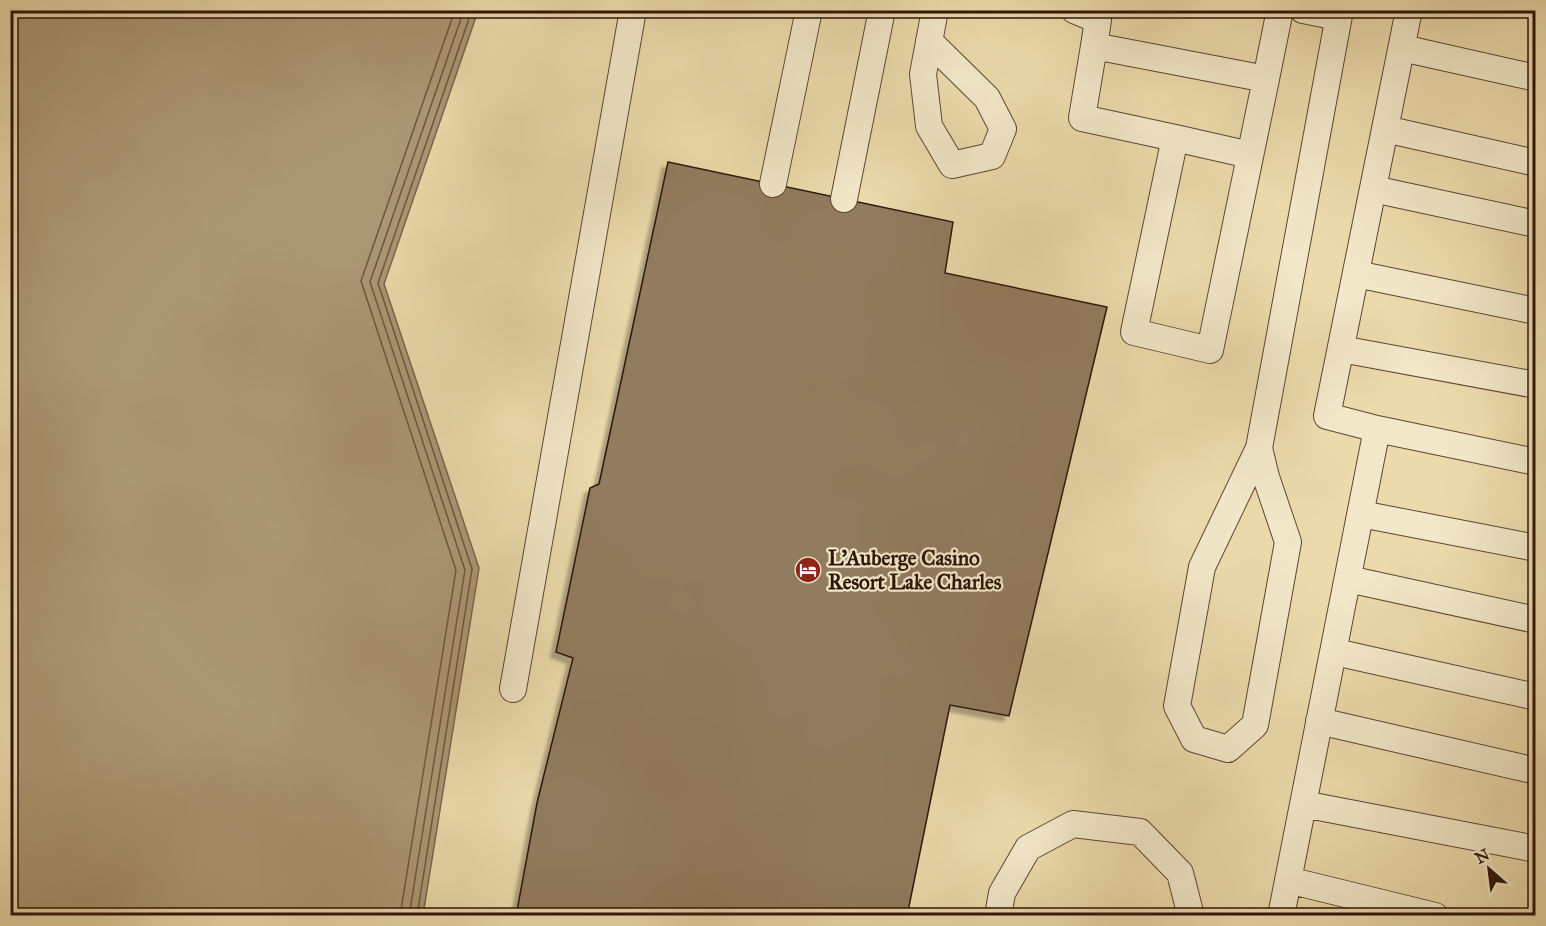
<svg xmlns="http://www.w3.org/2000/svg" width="1546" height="926" viewBox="0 0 1546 926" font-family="'IM FELL Great Primer',serif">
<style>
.water{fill:#ab9875;stroke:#79644a;stroke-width:1.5}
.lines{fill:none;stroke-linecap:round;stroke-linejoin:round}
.shore{stroke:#6d563f;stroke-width:1.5}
.building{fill:#917c5e;stroke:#2f1509;stroke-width:1.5;filter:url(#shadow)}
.minor-casing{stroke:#5e4632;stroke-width:28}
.minor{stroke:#f2e8c9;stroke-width:26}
.labels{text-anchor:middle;stroke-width:4.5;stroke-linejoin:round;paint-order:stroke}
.poi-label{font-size:21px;font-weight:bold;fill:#2f1509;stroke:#f2e8c9;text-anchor:start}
</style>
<defs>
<filter id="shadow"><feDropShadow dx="-5.5" dy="5.5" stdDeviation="1.5" flood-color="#0004"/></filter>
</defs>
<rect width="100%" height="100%" fill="#ebdbac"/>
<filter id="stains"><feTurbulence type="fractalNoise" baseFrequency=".00333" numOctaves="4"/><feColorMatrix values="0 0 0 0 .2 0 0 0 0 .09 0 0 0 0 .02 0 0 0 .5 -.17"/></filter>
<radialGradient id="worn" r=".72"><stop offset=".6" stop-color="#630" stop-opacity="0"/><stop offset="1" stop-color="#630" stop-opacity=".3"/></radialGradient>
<path class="water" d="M10 11H478L384 284 479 568 423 915H11Z"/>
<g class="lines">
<path class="shore" d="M400 916 456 570 361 281 455 10
M409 916 465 570 370 282 464 10
M417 916 472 569 378 283 472 10"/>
</g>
<path class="building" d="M668 162 953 222 945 273 1107 307 1009 716 950 705 907 916H516L537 803 573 658 556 652 590 488 599 484Z"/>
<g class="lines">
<g class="minor-casing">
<path id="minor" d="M1074 10 1098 20 1094 46 1266 79 1280 10
M1303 10 1338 17
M929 41 987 98 1003 129 992 156 952 165 929 126 923 74 935 10
M1094 46 1082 118 1175 138
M1402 48 1536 78
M1385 129 1536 163
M1250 155 1175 138 1134 332 1210 350 1266 79
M773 184 809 10
M1373 189 1536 224
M844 199 882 10
M1356 274 1536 311
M1341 349 1536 385
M1377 429 1536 462
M1259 448 1266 477 1288 542 1255 725 1228 749 1194 739 1177 706 1202 567 1259 448 1340 10
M1361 514 1536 548
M1348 579 1536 620
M1335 652 1536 697
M513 689 633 10
M1319 721 1536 771
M1303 804 1536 849
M1288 880 1435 916
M998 916 1002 893 1028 848 1073 824 1140 832 1180 873 1191 916
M1281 916 1377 429 1327 416 1409 10"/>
</g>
<use href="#minor" class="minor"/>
</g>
<defs>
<g id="hotel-disc" transform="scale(1.35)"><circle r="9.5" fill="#8f2418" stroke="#f2e8c9"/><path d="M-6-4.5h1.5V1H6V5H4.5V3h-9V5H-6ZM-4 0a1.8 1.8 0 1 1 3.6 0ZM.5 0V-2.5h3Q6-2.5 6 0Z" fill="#fff"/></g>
</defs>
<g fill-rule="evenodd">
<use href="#hotel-disc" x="808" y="570"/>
</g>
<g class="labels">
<g class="poi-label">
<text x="828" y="565">L'Auberge Casino<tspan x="828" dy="24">Resort Lake Charles</tspan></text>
</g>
</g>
<rect width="1546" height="926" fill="none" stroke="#ebdbac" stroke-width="36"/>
<rect x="12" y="12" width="1522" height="902" fill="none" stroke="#2f1509" stroke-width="3"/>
<rect x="18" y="18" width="1510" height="890" fill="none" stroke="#2f1509" stroke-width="1.5"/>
<g transform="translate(1489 869) rotate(332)" stroke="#f2e8c9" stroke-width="4.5" paint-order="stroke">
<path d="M0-4.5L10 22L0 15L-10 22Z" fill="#2f1509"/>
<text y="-9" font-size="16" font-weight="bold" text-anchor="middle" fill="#2f1509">N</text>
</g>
<rect width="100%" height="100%" filter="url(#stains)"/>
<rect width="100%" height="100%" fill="url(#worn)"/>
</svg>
